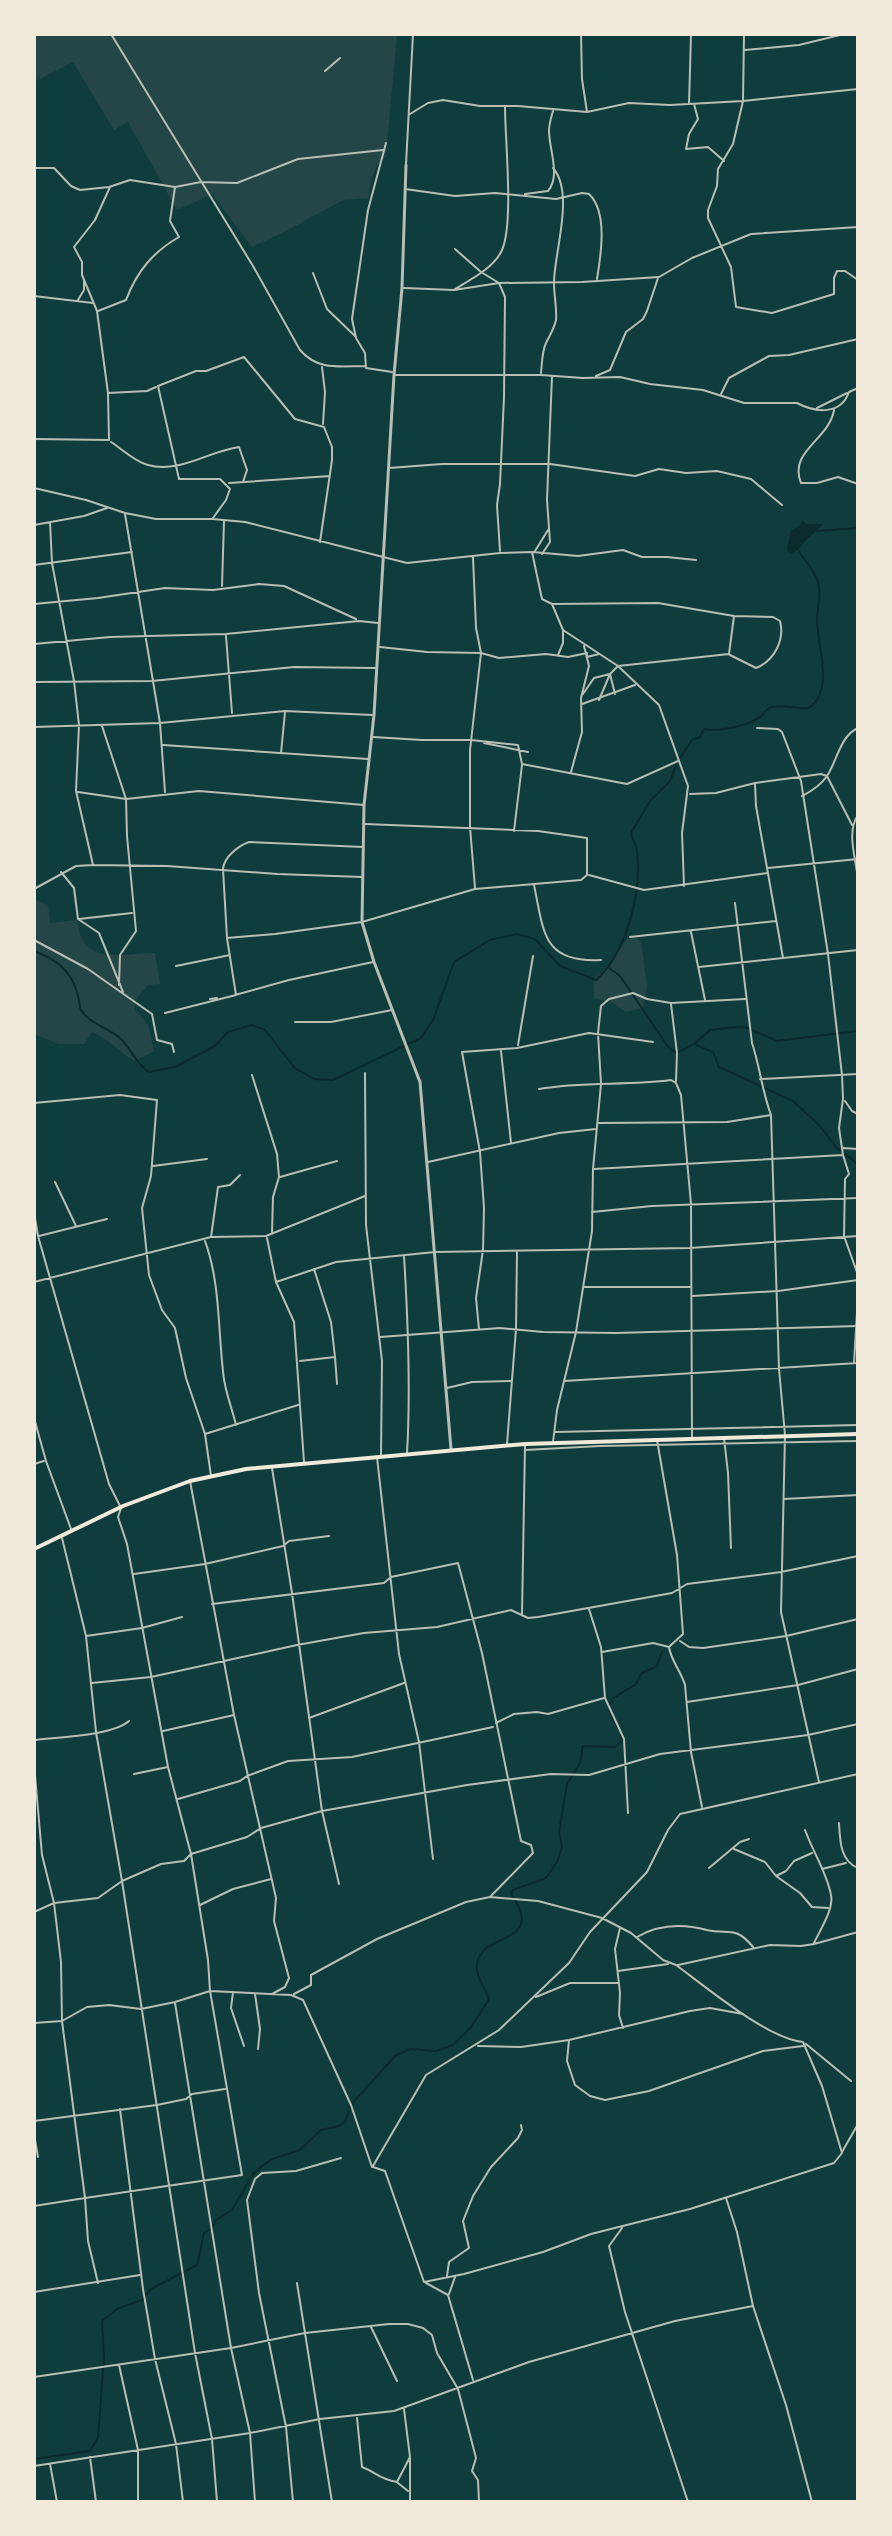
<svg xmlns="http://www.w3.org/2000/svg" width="892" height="2536" viewBox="0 0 892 2536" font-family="Cabin,sans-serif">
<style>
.green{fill:#244646}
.water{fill:#0a2a2b}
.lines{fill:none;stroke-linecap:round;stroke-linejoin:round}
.stream{stroke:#0a2a2b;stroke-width:2}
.minor{stroke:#b8beb3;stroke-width:2}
.tertiary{stroke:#b8beb3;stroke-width:3}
.primary{stroke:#f1e9da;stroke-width:4}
</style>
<rect width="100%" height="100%" fill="#0f3d3e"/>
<path class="green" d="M34 34H397L386 156C372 169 371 180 369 198L343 200 286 231 252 247 212 194 177 210 128 122 114 130 73 62 36 81Z
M34 899 48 905 50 923 77 920C79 926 79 934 82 939 94 964 134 952 155 953L160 984 148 985 135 1001V1010L148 1025 154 1051 134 1061C119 1051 109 1039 92 1032L84 1044H59L34 1034Z
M634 937 641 941 647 986 643 1008 626 1012 613 1003 594 998V979L613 960 627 939Z"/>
<path class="water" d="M803 521 807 524H823C815 535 805 537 799 550L790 554 787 550 791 530 798 527Z"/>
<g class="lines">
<path class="stream" d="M816 531 858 528
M34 951C55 959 70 969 77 992 79 997 79 1005 81 1010 89 1024 110 1028 121 1039 132 1050 136 1064 149 1072L175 1067 215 1046 228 1032 252 1025 265 1030 295 1068 314 1079 333 1080 421 1038 433 1020 454 962 490 940 517 934 535 939 560 966 596 980C627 952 642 892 637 851 637 844 632 841 631 833L650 801 670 781 678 761 692 740 700 737 704 729C718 732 748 726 760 717 767 712 762 712 770 708 780 703 797 710 809 708 835 689 817 646 817 619 817 607 822 594 818 582 814 569 805 562 799 551
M609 968 620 976 669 1048 677 1053 694 1044 710 1030 726 1028 745 1027 777 1041 858 1031
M696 1045 713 1052 719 1067 793 1101 820 1126 837 1148 858 1164
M610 1704 613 1698 635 1685 642 1673 657 1666 662 1652
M609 1710 617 1726
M34 2459 90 2451 98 2438 104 2357 102 2321 117 2309 142 2300 151 2289 197 2265 204 2233 212 2228 216 2220 232 2210 253 2174 262 2166 272 2159 300 2150 321 2130 339 2126 345 2122 351 2105 395 2056 410 2049 436 2051 453 2045 471 2027 489 1999C485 1987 475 1976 477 1964 482 1930 547 1946 511 1894L513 1890 546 1878 557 1862 562 1847 559 1832 567 1784 580 1763 583 1746 615 1747 622 1741 621 1735"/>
<path class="minor" d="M111 34 253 266 300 350C318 371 340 366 365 366
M581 34 582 79 587 112
M744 34 743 101 733 144 718 169 717 186 708 210V218L731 267 736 307 772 313 834 294V278L837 271H845L858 280
M745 50 799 45 844 34
M325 71 340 58
M689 104 691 34
M694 104 698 119 689 134 686 149 708 147 724 161
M410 114 428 103 443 100 480 106H518L587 112 629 103 670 105 743 101 858 89
M386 143 368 210 352 319 356 338 365 353 366 368 392 372
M406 164 413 34
M34 168H54L71 186 80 190 109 187 130 180 175 187 201 182 237 183 298 159 383 150
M405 189 455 196 495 193 556 199 582 193 589 194C608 212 601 255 597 279
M525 194 548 191C561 176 549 149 549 131 549 124 551 118 553 111
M455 249 481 272 499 283 505 297 504 397 500 484 497 505 500 551
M313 273 327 309 356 337
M404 288 454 290 499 283 582 282 659 277 692 258 751 234 858 227
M455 289C470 280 495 267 502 250 514 222 505 140 505 107
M34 296 93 303
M78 300 84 290V280
M98 311 126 300C137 271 153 252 179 237L170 221 175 187
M322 367 325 392 323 424
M541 373C542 364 542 351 546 343 550 335 554 329 556 320 557 307 554 296 554 283 554 253 575 193 553 168
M395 375H541L583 378 620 377 650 384 703 390 744 403H797C816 413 841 415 849 392L858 388
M596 376 610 370 626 332 643 319 647 311 658 278
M108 393 147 391 156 387
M721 394 729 378 769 356 789 355 858 339
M817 408 847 393
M834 410C829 440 788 451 801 483H817L838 477 858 484
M34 439 109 440 108 393 97 311 82 275V262L74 247 95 220 110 187
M111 442C122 449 135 462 148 465 179 474 209 451 239 447L247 470 243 482
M389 468 442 464H550L635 476 659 469 686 473 717 471 751 479 782 505
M34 478 35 487
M229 483 330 476
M34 488 86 500 125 513 156 519H213L245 522 407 563 500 553 532 552 542 599 552 604 563 630 618 666 729 654 734 616
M125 514 160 723 165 792
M213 518 226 500 230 489 220 479H179L158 386 196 371H206L244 357 295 419 324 427 332 447V460L320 542
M50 522 52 563 74 681 79 725 76 791 93 865
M34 525 84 516 107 508
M535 551 548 530
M533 552 578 556 623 550 642 557H667L696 560
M542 554 550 542 547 500 552 376
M473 557 476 628 481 653 470 750V827L475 888
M34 565 132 552
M222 586 224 521
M34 604 98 598 165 588 213 590 259 584 284 586 356 619
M552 604 658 603 734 616 773 617 780 621C785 640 774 661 756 668L730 655
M226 636 232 713
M34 644 110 637 226 634 359 621 378 623
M380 647 427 652 481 653 499 658 546 654 568 657 587 653V657L599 654
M558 655 563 643V631
M34 682 152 681 294 667 375 668
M583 694 594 678 610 674 615 694
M599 700 610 674 618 666 659 705 688 786 682 833 684 886
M582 704 635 685
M102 726 126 799 127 836 136 931 120 955 119 985
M34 727 160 723 285 711 372 715
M757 728 778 729 782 732 801 781 828 954 842 1075 843 1099 839 1128 843 1155 849 1174 845 1179 844 1236 858 1275
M373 737 422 740
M422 740H471L518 745 522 764 627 784 678 761
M484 743 528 752
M163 745 368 759
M281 753 285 712
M571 772 582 732 581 698 589 666 584 646
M755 784 756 806 783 958
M78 792 126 799 199 791 364 805
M690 794 716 793 755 783 821 774 827 776 852 825
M802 796C812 791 821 785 827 776 837 761 840 736 858 728
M858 815C846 832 856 859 858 879
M514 831 522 765
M768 868 858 859
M61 872 74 888 78 919 99 933 123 992
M589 875 644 890 768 873
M534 885C544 932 542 963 601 960
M34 889 76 866 93 865 167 866 277 874 362 877
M735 903 752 1043C760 1067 762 1091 771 1115L779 1369 785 1435 781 1612 819 1782
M79 919 132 913
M691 932 705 1000
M630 937 776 921
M227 938 275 934 362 922 475 889 581 880 587 875V838L538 831 365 824
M34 940 88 969 152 1014 157 1040 172 1044 174 1052
M176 966 230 955
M699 967 858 950
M235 995 289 980 373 962
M210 999 217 998
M671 1004 677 1053 676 1081
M165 1013 236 995 227 938 223 869C224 857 238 846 249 842L363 847
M295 1022H331L392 1010
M518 1045 533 956
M501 1051 511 1143
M365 1073 366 1225 382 1361 381 1455
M252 1075 277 1154 279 1177 273 1197 272 1233
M760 1079 858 1074
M539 1089C583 1081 627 1086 671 1080L676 1083 681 1095 691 1204 692 1437
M845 1101 852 1111 858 1114
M34 1103 120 1095 157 1100 151 1176 142 1208 149 1275 162 1310 175 1328 186 1378 205 1434
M599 1123 727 1122 771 1115
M843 1148 858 1149
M428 1162 559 1133 596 1129
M153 1166 207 1159
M594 1169 843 1155
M280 1177 337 1161
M55 1182 76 1226
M34 1212 38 1236 109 1484 121 1508 118 1517 127 1544 168 1767 191 1854 208 1960 210 1991 242 2175 85 2198 62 2021 87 2007 109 2005 141 2009 175 2002 210 1991 291 1995 303 2000 351 2105 372 2167
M592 1212 652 1206 858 1198
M39 1236 107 1219
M211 1237 218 1187 230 1185 240 1175
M267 1238 276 1282 294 1322 304 1462
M205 1241C220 1282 218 1328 223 1371 224 1389 232 1408 236 1425
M404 1256C408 1321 411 1387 407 1453
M34 1282 211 1237 266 1236 365 1196
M276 1282 336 1262 435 1252 690 1248 858 1236
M584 1287H690
M692 1296 778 1291 858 1280
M479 1329 476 1298 483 1250 484 1208 480 1152 462 1052 517 1048 589 1033 653 1042
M380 1337 500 1328 543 1332 616 1333 858 1326
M335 1357 337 1384
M300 1361 335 1357 331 1322 314 1269
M854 1363 858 1296
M564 1381 858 1363
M447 1388 472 1382 512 1381
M34 1418 46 1461 71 1529
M555 1432 858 1425
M724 1438 728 1473 731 1548
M657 1440 677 1555 683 1634 670 1646
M553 1442 557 1410 576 1332 592 1231 593 1169 601 1084 598 1033 601 1006 609 999 633 993 647 999 671 1003 745 999
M507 1444 516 1329 517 1251
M525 1450 600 1446 858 1441
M377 1457 399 1654 419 1742 433 1859
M34 1464 44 1461
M272 1468 292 1593 322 1811 339 1884
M211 1476 205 1434 298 1405
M190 1481 234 1715 276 1898 274 1921 289 1978 285 1987 272 1994
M784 1499 858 1495
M62 1538 86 1636 96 1732 122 1881 195 2353 212 2439 217 2502
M134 1574 205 1564 283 1546 289 1541 329 1536
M212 1604 384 1583 391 1577 458 1563 482 1653 521 1841 531 1845 533 1853 490 1897 466 1902 377 1939 311 1975V1985L294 1994
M589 1609 601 1647 605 1698 624 1739 628 1813
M522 1614 525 1445
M86 1636 142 1628 182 1617
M680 1641 689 1647 703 1648 786 1636 858 1619
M602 1652 653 1643 669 1647C671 1661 681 1671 685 1685L691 1752 702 1807
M92 1683 151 1677 297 1645 364 1633 437 1627 511 1610 528 1618 538 1617 672 1593 687 1584 781 1572 858 1556
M687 1702 798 1685 858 1669
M309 1718 404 1683
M496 1723 514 1714 537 1712 548 1714 604 1698
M163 1731 234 1715
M34 1740C58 1737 112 1736 129 1721
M34 1764 42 1855 54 1903 61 1962 62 2021 34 2023
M134 1774 168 1767
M178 1799 240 1781 247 1776 288 1761 352 1757 493 1727
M839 1823C840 1840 840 1861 858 1868
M805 1830C813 1852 827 1873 831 1895 834 1909 820 1930 814 1943
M734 1849 765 1862 776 1876 800 1893 812 1907 828 1908
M709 1868 740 1842 749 1839
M822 1869 846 1863
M776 1876 786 1871 794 1861 812 1853
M200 1905 233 1889 271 1879
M34 1912 54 1903 98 1898 122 1881 161 1864 184 1861 191 1854 247 1837 261 1828 322 1811 467 1785 551 1774 589 1775 660 1754 808 1735 858 1724
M620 1928 615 1949 620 1993 619 2015 623 2028
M637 1937C659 1924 684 1924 707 1930 729 1935 735 1925 753 1947
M678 1965 770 1945 801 1946 814 1944 858 1932
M618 1971 668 1964
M233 1992 231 2008 244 2046
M255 1994 260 2029 258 2049
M536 1997 570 1983H618
M175 2003 231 2348 250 2433 255 2502
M569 2040 567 2061 575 2085 590 2096 605 2100 649 2091 763 2051 803 2046
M806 2044 851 2081
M478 2046 521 2047 569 2040 690 2011 710 2008 743 2014
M120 2109 143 2289 155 2359 176 2444 183 2502
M34 2121 157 2105 186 2099 192 2094 225 2089
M34 2134 38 2157
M842 2152 858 2124
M373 2166 426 2075 499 2030 569 1963 590 1932 647 1872 668 1830 680 1814 858 1774
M373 2167 385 2171 424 2282 464 2274 543 2252 591 2234 690 2209 834 2163 842 2153 822 2086 803 2042C768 2039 706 1987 676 1965L663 1960 631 1933 602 1918 538 1901 490 1897
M726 2198 737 2232 753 2306 786 2405 812 2502
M34 2206 85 2198 88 2241 98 2283
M622 2228 609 2246 625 2312 688 2502
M447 2276 449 2262 469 2248 463 2221 473 2196 491 2167 518 2138 522 2130 521 2125
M297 2283 332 2502
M426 2283 448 2295 473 2380
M34 2292 140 2275
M449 2294 455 2277
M371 2327 397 2381
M119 2365 138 2450V2502
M34 2377 231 2348 305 2333 389 2324H408L423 2328 432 2335 437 2353 458 2389 476 2458 472 2471 478 2480 479 2502
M357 2418 362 2467C376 2472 378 2479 397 2482L410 2457 404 2409
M90 2457 96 2502
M50 2464 57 2502
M34 2466 250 2433 320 2419 394 2411 529 2362 675 2321 753 2306
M398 2483 408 2491
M293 2502 286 2427 259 2293 247 2200 255 2179 262 2173 296 2171 341 2158
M410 2502V2458"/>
<path class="tertiary" d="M406 165 402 288 394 375 374 715 364 805 362 922 374 962 420 1082 451 1449"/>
<path class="primary" d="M34 1549 123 1506 190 1481 246 1469 525 1444 858 1434"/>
</g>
<rect width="892" height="2536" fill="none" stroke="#f1e9da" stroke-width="72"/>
</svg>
